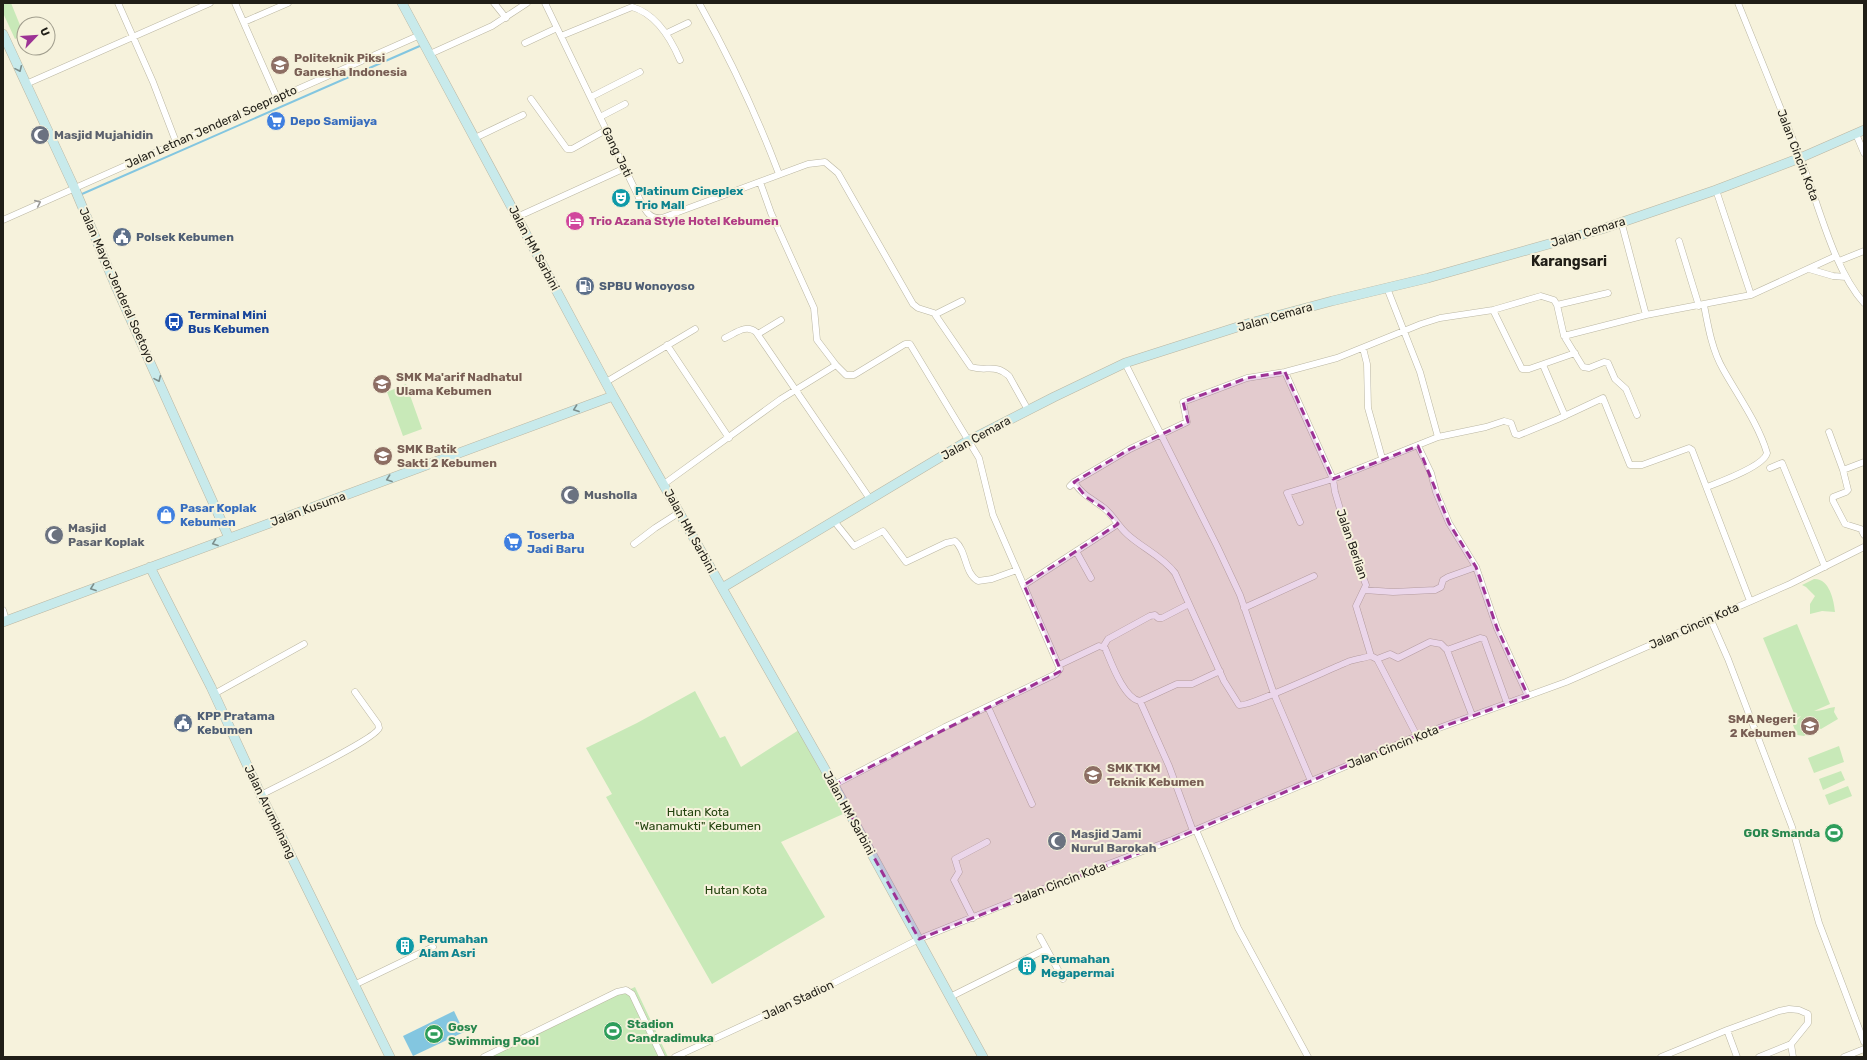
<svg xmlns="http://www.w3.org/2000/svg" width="1867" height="1060" viewBox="0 0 1867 1060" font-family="Rubik,sans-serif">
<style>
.green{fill:#c8e9b8}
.water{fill:#83c6e0}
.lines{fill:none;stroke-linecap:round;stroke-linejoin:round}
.stream{stroke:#83c6e0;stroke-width:2}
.street-casing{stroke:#bab6a2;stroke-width:7}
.secondary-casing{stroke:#bab6a2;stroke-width:10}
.street{stroke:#fff;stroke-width:6}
.secondary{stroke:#c8eaeb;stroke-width:9}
.oneway{stroke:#7c8e8c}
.oneway2{stroke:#9b9a97}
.marked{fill:#9d3395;fill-opacity:0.2;stroke:#9d3395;stroke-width:3;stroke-dasharray:8 5;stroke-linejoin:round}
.labels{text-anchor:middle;stroke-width:4;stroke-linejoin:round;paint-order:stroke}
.education-label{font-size:12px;font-weight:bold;fill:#785e54;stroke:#f6f2dc;text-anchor:start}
.shop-label{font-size:12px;font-weight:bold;fill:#366cbe;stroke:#f6f2dc;text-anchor:start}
.street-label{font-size:12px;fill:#201e17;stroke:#f6f2dc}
.worship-label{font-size:12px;font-weight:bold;fill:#5b616d;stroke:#f6f2dc;text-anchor:start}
.culture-label{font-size:12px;font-weight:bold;fill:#0d838f;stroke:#f6f2dc;text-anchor:start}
.hotel-label{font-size:12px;font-weight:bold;fill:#b23c85;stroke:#f6f2dc;text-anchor:start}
.service-label{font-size:12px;font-weight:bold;fill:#4e5e75;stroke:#f6f2dc;text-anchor:start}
.transit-label{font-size:12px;font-weight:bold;fill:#164399;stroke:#f6f2dc;text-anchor:start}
.park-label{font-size:12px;fill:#24430f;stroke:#f6f2dc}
.leisure-label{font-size:12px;font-weight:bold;fill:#27864d;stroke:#f6f2dc;text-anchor:start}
.quarter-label{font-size:14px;font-weight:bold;fill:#201e17;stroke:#f6f2dc}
</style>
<rect width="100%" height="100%" fill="#f6f2dc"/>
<path class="green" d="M3 3H11L24 35 15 39 3 13Z
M406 384 422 429 403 436 387 392Z
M1814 579C1829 578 1834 600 1835 612L1822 611 1810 614V604L1815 596 1806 587 1802 585Z
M1797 624 1830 704 1814 711C1822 711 1827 708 1835 707L1834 712 1838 719 1821 729 1818 728 1804 736 1797 735 1793 725 1801 716 1796 718 1763 638Z
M695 691 720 738 725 736 741 767 802 728 843 814 781 842 825 917 712 984 606 797 612 794 586 748 637 723Z
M1839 746 1844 762 1814 773 1808 758Z
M1841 771 1845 780 1823 790 1819 779Z
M1848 786 1852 796 1829 805 1825 795Z
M635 987 668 1057H483Z"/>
<path class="water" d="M454 1011 464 1032 413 1056 403 1036Z"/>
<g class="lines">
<path class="stream" d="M82 194 422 45"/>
<g class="street-casing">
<path id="street" d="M118 3 153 82 176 142
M235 3 277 98
M494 3 506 18
M545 3 641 202C646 212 650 219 662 218L808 164 825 162 838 173 913 304 918 308 934 313 971 367C986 372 995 363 1009 376L1028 410
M699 3C731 60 756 113 779 174
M1738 3C1761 60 1785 118 1807 176 1821 214 1836 272 1864 303
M244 22 288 3
M667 33 688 23
M561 36 632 7C657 14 671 39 680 60
M525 43 557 28
M430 54 492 26 527 3
M26 84 210 3
M591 97 640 72
M531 99 567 149H572L606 130
M600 117 625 104
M1856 134 1864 153
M475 138 523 115
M1716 190 1751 295
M517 217 625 168
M3 220 420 35
M1621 221 1646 315
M1679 241 1699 306
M1839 261 1864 251
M1809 269 1833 276 1846 277
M1387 288 1420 372 1438 437
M1557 305 1608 293
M1704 305C1708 326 1712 350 1723 369 1738 396 1758 423 1767 453 1764 466 1720 482 1707 487
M1493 310 1522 369H1529L1575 353
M936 314 962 301
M758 334 781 320
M1564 336 1646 315 1751 295 1836 256
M725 338C736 333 746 324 756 332L870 499
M667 345 729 438
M1363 348 1367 364 1368 408 1382 458
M1125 363 1217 546 1240 595 1274 694 1311 781
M1543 365 1565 416
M1285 372 1333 479 1335 492 1348 536 1366 585 1356 606 1371 656 1377 659 1417 736
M606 382 695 329
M1829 432 1843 470 1848 490 1846 492 1833 497V501L1845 524 1861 529 1864 535
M1418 446 1431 473 1436 492 1449 523 1476 567 1497 628 1528 696
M1770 468 1782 463 1825 567
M1843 470 1864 462
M1074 482 1130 449 1187 422 1183 402 1247 378 1285 372 1337 358 1421 324 1440 318 1493 310 1541 296 1554 300 1557 305 1564 336 1583 367 1589 368 1604 362 1608 363 1615 379 1626 389 1637 415
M664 484 781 399 836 365 817 340 814 308 771 213 760 182
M1070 486 1074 482C1083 496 1091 498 1104 508 1113 515 1118 526 1127 534 1142 548 1162 556 1175 573L1224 681 1239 705C1247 708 1334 667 1350 661 1356 659 1364 658 1371 656
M834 521 854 546 883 531 906 562 946 543 955 541C967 551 964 573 978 581L992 579 1017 570
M1300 522 1287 493 1333 479 1438 437 1486 427 1504 421 1511 423 1515 434 1519 435 1558 419 1603 398 1630 465H1642L1689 448 1692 450 1750 601
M634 544 655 528 680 512
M1076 551 1091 578
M1024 585 1118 524
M1364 590 1393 592 1435 590 1441 587 1443 580 1448 577 1476 567
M1244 608 1314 576
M3 610 6 620
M1710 618 1728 659 1792 827 1819 923 1864 1042
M1103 647 1108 639 1150 616 1155 615 1158 618H1162L1189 604
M1447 650 1480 638 1484 639 1507 703
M1377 659 1390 654 1398 658 1430 642 1441 644 1447 650 1472 715
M1059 665 1099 646 1105 648C1111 662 1124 699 1140 701L1169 766 1193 831
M214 694 304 644
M1140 701 1177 684H1192L1220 671
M988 707 1032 804
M834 785 945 727 1056 674 1060 669 993 515 979 458 910 344H905L854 375H846L836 365
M261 795C278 786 376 739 379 728L378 724 355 692
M1196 830 1238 928 1308 1057
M973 918 954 880 959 872 955 859 987 842
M1040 937 1063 979
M354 985 433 947
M950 997 1046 949
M1727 1030 1737 1057
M1791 1044 1793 1057
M484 1057 617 992 626 990 632 994 662 1057
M675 1057 826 987 919 939 1048 887 1172 840 1417 736 1566 682 1790 584 1864 547
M1661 1057 1727 1030 1779 1011 1789 1009 1799 1010 1808 1014V1023L1791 1044 1759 1057
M1844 1057 1864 1049"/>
</g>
<g class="secondary-casing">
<path id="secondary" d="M402 3 613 396 834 785 983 1057
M3 34 74 187 117 289 229 538
M150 567 211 687 261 795 390 1057
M722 588 964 443 1054 397 1125 363 1250 323 1332 301 1428 278 1602 229 1716 190 1800 158 1864 130
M3 622 613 396"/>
</g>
<use href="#street" class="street"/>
<use href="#secondary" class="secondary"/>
</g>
<defs><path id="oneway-chevron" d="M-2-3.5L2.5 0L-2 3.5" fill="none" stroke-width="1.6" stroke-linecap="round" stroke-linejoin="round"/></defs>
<g class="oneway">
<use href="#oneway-chevron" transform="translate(19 69) rotate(66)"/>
<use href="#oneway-chevron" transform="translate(158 379) rotate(66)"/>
<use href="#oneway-chevron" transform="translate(576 409) rotate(160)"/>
<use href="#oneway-chevron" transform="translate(389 479) rotate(160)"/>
<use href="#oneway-chevron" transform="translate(215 543) rotate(160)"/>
<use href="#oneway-chevron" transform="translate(93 588) rotate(160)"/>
</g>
<use class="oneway2" href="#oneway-chevron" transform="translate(38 203) rotate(-24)"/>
<path class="marked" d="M1285 372 1333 479 1418 446 1449 523 1476 567 1497 628 1528 696 1417 736 1172 840 919 939 834 785 1061 671 1024 585 1118 524 1103 508 1086 497 1074 482 1130 449 1188 422 1183 402 1247 378Z"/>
<defs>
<g id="university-disc" transform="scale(1)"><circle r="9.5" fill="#8d6e63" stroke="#f6f2dc"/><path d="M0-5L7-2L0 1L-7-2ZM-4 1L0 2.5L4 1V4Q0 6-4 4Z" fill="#fff"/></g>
<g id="supermarket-disc" transform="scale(1)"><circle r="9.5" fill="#3f7fe0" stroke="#f6f2dc"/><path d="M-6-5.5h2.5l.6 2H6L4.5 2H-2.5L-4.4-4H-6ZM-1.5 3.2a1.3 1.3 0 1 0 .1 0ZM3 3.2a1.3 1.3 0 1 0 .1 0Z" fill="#fff"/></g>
<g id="mosque-disc" transform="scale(1)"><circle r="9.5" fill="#6b7280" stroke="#f6f2dc"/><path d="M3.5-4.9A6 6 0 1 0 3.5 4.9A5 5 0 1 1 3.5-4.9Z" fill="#fff"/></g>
<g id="theatre-disc" transform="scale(1)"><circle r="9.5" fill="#0f9aa8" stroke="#f6f2dc"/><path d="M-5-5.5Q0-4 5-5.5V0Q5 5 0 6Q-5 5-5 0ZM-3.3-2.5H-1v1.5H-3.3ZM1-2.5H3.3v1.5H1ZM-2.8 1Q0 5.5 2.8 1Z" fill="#fff"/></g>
<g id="hotel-disc" transform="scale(1)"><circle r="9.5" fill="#d1479c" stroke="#f6f2dc"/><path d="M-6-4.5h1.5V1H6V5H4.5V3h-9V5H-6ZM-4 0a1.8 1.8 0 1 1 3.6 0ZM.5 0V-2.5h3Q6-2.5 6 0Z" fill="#fff"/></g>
<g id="civic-disc" transform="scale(1)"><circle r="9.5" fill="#5c6f8a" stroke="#f6f2dc"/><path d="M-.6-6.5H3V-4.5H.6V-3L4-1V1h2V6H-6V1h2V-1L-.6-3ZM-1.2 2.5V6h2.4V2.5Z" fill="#fff"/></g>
<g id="fuel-disc" transform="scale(1)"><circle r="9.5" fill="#5c6f8a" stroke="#f6f2dc"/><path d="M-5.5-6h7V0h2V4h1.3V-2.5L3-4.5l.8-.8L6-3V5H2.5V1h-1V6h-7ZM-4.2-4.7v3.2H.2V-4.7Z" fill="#fff"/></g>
<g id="bus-disc" transform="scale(1)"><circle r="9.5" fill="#1a4fb4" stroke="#f6f2dc"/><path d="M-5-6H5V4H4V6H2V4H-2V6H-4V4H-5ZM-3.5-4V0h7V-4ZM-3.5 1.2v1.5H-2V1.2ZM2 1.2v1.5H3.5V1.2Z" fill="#fff"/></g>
<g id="school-disc" transform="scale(1)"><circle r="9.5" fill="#8d6e63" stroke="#f6f2dc"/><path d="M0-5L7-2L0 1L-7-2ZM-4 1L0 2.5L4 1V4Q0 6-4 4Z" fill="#fff"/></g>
<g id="shop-disc" transform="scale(1)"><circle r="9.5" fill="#3f7fe0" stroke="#f6f2dc"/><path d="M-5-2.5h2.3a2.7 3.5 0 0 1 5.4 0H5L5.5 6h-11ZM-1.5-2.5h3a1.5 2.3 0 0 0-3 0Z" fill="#fff"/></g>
<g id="stadium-disc" transform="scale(1)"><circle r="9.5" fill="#2e9e5b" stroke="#f6f2dc"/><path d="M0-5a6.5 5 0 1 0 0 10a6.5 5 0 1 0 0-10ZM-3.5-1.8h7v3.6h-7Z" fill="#fff"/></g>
<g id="building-disc" transform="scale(1)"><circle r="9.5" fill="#0f9aa8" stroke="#f6f2dc"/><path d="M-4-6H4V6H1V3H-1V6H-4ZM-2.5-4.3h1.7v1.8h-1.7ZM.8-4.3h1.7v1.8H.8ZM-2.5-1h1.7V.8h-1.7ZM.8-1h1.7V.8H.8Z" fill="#fff"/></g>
</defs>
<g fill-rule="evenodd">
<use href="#university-disc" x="280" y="65"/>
<use href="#supermarket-disc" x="276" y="121"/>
<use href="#mosque-disc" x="40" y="135"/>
<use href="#theatre-disc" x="621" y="198"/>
<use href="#hotel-disc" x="575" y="221"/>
<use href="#civic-disc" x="122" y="237"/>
<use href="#fuel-disc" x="585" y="286"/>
<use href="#bus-disc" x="174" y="322"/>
<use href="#school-disc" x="382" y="384"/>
<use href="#school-disc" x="383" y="456"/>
<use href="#mosque-disc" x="570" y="495"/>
<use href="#shop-disc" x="166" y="515"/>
<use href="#mosque-disc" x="54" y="535"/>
<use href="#supermarket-disc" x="513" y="542"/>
<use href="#civic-disc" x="183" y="723"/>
<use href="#school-disc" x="1810" y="726"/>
<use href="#school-disc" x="1093" y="775"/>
<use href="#stadium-disc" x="1834" y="833"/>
<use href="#mosque-disc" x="1057" y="841"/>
<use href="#building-disc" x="405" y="946"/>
<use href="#building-disc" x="1027" y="966"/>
<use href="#stadium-disc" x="613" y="1031"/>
<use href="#stadium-disc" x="434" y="1034"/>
</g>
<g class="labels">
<g class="education-label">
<text x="294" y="62">Politeknik Piksi<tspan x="294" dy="14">Ganesha Indonesia</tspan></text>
<text x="396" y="381">SMK Ma'arif Nadhatul<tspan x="396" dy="14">Ulama Kebumen</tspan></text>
<text x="397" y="453">SMK Batik<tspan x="397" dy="14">Sakti 2 Kebumen</tspan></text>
<text x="1796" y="723" text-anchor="end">SMA Negeri<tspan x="1796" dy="14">2 Kebumen</tspan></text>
<text x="1107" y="772">SMK TKM<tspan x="1107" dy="14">Teknik Kebumen</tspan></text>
</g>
<g class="shop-label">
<text x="290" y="125">Depo Samijaya</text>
<text x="180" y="512">Pasar Koplak<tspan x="180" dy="14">Kebumen</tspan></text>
<text x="527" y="539">Toserba<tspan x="527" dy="14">Jadi Baru</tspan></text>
</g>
<g class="street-label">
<text transform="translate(211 127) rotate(-24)" y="4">Jalan Letnan Jenderal Soeprapto</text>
<text transform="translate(617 152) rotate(64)" y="4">Gang Jati</text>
<text transform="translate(1798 155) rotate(69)" y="4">Jalan Cincin Kota</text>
<text transform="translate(1588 232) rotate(-17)" y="4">Jalan Cemara</text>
<text transform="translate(534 248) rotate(62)" y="4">Jalan HM Sarbini</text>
<text transform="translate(117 285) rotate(66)" y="4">Jalan Mayor Jenderal Soetoyo</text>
<text transform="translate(1275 317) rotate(-16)" y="4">Jalan Cemara</text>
<text transform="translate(976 438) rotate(-29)" y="4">Jalan Cemara</text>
<text transform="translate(308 509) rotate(-20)" y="4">Jalan Kusuma</text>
<text transform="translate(690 531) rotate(61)" y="4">Jalan HM Sarbini</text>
<text transform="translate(1352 544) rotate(71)" y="4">Jalan Berlian</text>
<text transform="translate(1694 626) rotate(-24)" y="4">Jalan Cincin Kota</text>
<text transform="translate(1393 747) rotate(-22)" y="4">Jalan Cincin Kota</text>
<text transform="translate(270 812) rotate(64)" y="4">Jalan Arumbinang</text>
<text transform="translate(849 813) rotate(61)" y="4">Jalan HM Sarbini</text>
<text transform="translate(1060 883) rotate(-21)" y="4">Jalan Cincin Kota</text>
<text transform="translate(798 1000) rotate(-25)" y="4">Jalan Stadion</text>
</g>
<g class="worship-label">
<text x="54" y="139">Masjid Mujahidin</text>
<text x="584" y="499">Musholla</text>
<text x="68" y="532">Masjid<tspan x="68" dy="14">Pasar Koplak</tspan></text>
<text x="1071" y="838">Masjid Jami<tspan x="1071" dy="14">Nurul Barokah</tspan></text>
</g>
<g class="culture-label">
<text x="635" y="195">Platinum Cineplex<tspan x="635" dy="14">Trio Mall</tspan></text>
<text x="419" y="943">Perumahan<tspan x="419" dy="14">Alam Asri</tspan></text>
<text x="1041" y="963">Perumahan<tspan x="1041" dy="14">Megapermai</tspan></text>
</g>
<g class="hotel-label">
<text x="589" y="225">Trio Azana Style Hotel Kebumen</text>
</g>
<g class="service-label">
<text x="136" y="241">Polsek Kebumen</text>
<text x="599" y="290">SPBU Wonoyoso</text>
<text x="197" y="720">KPP Pratama<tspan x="197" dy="14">Kebumen</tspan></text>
</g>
<g class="transit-label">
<text x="188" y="319">Terminal Mini<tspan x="188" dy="14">Bus Kebumen</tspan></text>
</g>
<g class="park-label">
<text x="698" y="816">Hutan Kota<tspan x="698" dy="14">"Wanamukti" Kebumen</tspan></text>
<text x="736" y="894">Hutan Kota</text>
</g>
<g class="leisure-label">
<text x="1820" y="837" text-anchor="end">GOR Smanda</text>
<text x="627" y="1028">Stadion<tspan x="627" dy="14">Candradimuka</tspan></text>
<text x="448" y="1031">Gosy<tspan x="448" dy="14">Swimming Pool</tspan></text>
</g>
<g class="quarter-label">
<text x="1569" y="266">Karangsari</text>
</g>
</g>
<rect width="1867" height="1060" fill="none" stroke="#201e17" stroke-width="8"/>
<g transform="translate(36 36) rotate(65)"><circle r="19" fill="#f6f2dc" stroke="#a09d8d"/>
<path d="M0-3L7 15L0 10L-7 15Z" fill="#9d3395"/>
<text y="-6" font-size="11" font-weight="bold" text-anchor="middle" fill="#201e17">U</text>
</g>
</svg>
